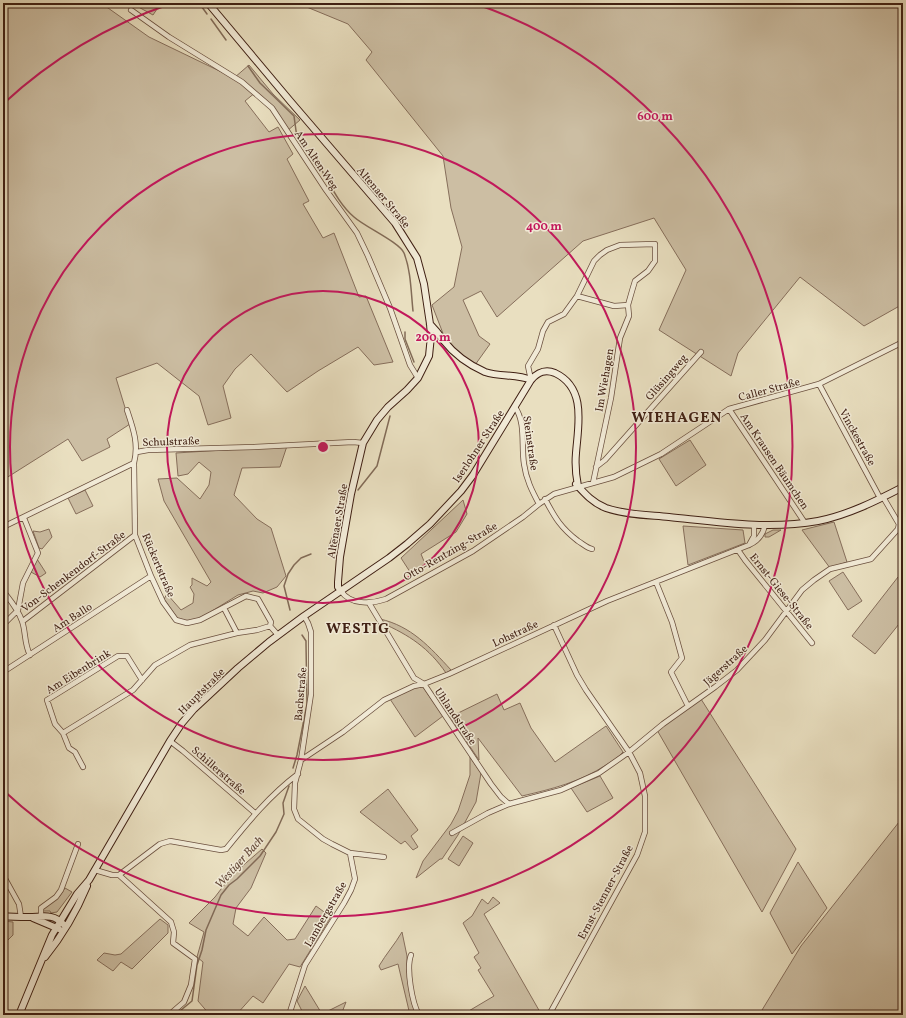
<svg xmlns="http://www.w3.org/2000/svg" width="906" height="1018" viewBox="0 0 906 1018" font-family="Vollkorn,serif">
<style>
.green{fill:#ccbea3;stroke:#866e5b}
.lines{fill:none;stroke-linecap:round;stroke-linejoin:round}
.stream{stroke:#826b57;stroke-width:1.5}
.street-casing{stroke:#6a4f3e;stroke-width:6}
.secondary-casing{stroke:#3f1f13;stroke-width:8}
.street{stroke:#f1ead6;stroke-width:4.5}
.secondary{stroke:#f1ead6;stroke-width:6}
.ring{fill:none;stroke:#c2185b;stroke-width:2}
.labels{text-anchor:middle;stroke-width:3;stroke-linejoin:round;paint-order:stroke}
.street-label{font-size:11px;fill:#3f1f13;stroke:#f1ead6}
.water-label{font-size:12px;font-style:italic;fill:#664b3b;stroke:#f1ead6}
.district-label{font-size:15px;font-weight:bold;letter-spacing:1px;fill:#3f1f13;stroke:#f1ead6}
.centre{fill:#c2185b;stroke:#f1ead6;stroke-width:2}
.ring-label{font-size:12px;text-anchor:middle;font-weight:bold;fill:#c2185b;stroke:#f1ead6;stroke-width:3;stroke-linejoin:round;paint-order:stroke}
</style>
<rect width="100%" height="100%" fill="#e9dfc0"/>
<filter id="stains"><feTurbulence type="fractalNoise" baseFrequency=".005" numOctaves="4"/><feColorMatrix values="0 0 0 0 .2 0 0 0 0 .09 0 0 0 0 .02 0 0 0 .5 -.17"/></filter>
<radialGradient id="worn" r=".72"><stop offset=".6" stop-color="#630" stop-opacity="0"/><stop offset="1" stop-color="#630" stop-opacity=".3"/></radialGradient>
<path class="green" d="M3 3H101L149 37 234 78 249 65 273 94 300 120 287 131 273 107 256 92 245 101 269 132 278 127 293 154 287 159 309 201 303 204 323 238 334 233 359 297 366 296 393 362 374 365 358 347 318 371 287 392 251 354 235 369 223 386 231 418 208 425 199 396 157 363 116 378 130 424 107 439 110 447 82 461 68 439 3 480Z
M134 3H161L153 15 133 4Z
M297 3H903V304L864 326 800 277 738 353 731 376 659 330 686 270 654 218 583 241 497 317 481 291 463 300 479 336 490 344 475 365 455 351 444 336 432 305 454 287 462 247 451 208 443 156 366 60 372 52 348 24Z
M690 440 706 465 676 486 659 459Z
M287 446 280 467 242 468 234 495 257 519 271 528 286 576 277 587 263 593 253 591 238 595 199 619 187 622 178 619 164 599 167 594 181 610 193 603 194 594 190 587 192 585V578L207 586 211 582 164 501 158 479 177 478 200 499 209 485 211 472 199 462 188 474 178 476 176 453Z
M85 490 93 506 76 514 68 498Z
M463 500 467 514 456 532 421 554 426 566 412 575 401 558Z
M834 522 847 562 830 568 802 530Z
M683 526 743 530 745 543 688 565Z
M49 529 52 537 42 549 39 548 33 531 40 532Z
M773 530H781L769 537H765V534Z
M37 559 46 573 40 577 31 572Z
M843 572 862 601 848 610 829 581Z
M898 577 903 580V619L875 654 852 636Z
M380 619C411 626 430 647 451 670L446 673C429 648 409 635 382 623Z
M423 687 443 716 415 737 390 699 414 688Z
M497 694 504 710 520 703 531 728 555 762 606 726 623 752C618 758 612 761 606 765 580 782 552 789 522 796L478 738 479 760 450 717Z
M701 699 796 849 762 912 657 730Z
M470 757 481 773 476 802 458 835 442 859H440L416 878 423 861 451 824 458 811 470 775Z
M600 776 613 798 587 812 571 788Z
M388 789 418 830 411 836 418 847 413 850 405 841 401 844 360 812Z
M903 817V1015H759L801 946Z
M463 836 473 843 459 866 448 859Z
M262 849 266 853 251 888 236 908 233 924 248 936 264 917 287 940 295 939 316 906 331 917 300 967 289 964 263 1003 253 996 236 1015H210L198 1001 203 962 197 957 204 932 189 923 215 897 231 876Z
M798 862 827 908 792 954 770 913Z
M65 888 72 892 57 912 51 913 50 911H42L43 909 59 897Z
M493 897 500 903 484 914 540 1012 539 1015H462L494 996 478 970 481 968 474 957 479 953 463 923 472 916 482 899 488 904Z
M160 919 168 925V933L132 969 121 962 113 971 97 960 104 953 115 955 121 954Z
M3 921 13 922V935L3 945Z
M402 932 407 956V971L416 1012 417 1015H410L398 964 381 970 379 966C386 954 395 944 402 932Z
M305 986 322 1014 346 1002 341 1015H304L297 1001Z"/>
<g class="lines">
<path class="stream" d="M199 3 207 14
M211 19 226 40
M248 66 260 83 294 116 297 138 316 164
M321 169C331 186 339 204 354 217 365 227 399 242 404 253 411 271 411 292 413 311
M405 332V339L414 362
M358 490 377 466 390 416
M329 546 333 536 343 508
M290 610 284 586 288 574 294 565 301 558 311 554
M293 768 297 755 307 704 306 644V641L302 635
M175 1015 192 1001 197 965 202 950 206 930 221 895 229 885 237 879 260 856 276 832 284 814 283 803 289 786"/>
<g class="street-casing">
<path id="street" d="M131 10 169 37 242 82 272 108 326 190 357 233 368 256 390 308 410 365 418 378
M577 296 614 306 628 305
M531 380 528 366 538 349 543 331 548 322 564 314 577 296 594 261 600 255 607 250 620 245 655 244V261L648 271 635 281 632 291 628 305 629 316 620 338 611 398 593 483
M819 384 880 498
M515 407C526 423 521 445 524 464 526 479 532 491 539 504
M729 409 805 523
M127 410C133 428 139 444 134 463L135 535 151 576 163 602 176 620 187 623 200 620 246 596 258 599 271 622 270 626
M137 452 148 450 254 447 353 442 363 443
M596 467 605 460 701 352
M545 499C555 518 561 528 578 541 583 544 587 548 592 549
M3 527 134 463
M749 545 754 536V525
M738 550 745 560 812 643
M656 582 672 622 682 658 671 672 688 706
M3 591C10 600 18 609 22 621 26 632 24 644 30 655
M341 591C350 605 371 604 386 599L473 551 523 517 539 504 554 494 614 477 661 454 729 409 819 384 903 342
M369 603 414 678 424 684 491 784 501 797 509 804
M224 608 237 633
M304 616 308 623 311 632V694L301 760 295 783 294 809 298 819 323 839 332 844 350 853 384 857
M23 621 135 535
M3 625 18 610 23 583 38 553 24 518
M3 672 151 576
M63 733 55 724 47 700 118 656H127L142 680
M170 741 183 751 255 813
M301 760 343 732 384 700 414 686 424 684 449 674 607 601 749 545C758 541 763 535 765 525
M83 767 75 752 69 748 63 733 133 690 155 665 190 645 237 633 257 630 270 626 278 635
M452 833 488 813 509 804 561 790 599 773 629 752 663 724 715 687 737 670 765 640 802 590 814 580 830 569 871 559 898 529 899 524 883 497
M95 870 112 875H119L160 844 170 841 221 850 226 849C248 822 270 795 298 774
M3 875 19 904 21 917
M119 875 171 922 174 932 173 943 195 959 191 985 184 1002 169 1015
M41 916V908L56 897 61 890 78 844
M411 955C406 968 412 1003 419 1015
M289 1015 305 965 344 903 351 890 355 879 350 853
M549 1015 637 855 645 832V796L640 773 629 752 586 690 577 675 554 625"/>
</g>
<g class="secondary-casing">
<path id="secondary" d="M208 3 291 102 395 223 417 258 424 284 430 324 431 336 429 356 418 378 407 390 388 407 377 420 363 443 351 494 340 557 338 582V587L341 591
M430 324C435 329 439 334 443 340 454 354 469 365 485 372 500 377 517 374 531 380
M576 484C585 494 593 503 606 508 626 515 649 515 669 517 718 522 769 530 818 521 848 515 876 501 903 487
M3 916C12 917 20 917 29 917 42 917 53 913 63 924
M33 918 59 929
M45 957C62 936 77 910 87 886
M19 1015 52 935 77 894 89 880 170 741 182 723 194 709 238 668 269 642 304 616 389 558 407 544 430 524 461 491 473 475 531 380C538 372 545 369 555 373 587 388 578 426 576 453 575 464 576 476 578 486"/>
</g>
<use href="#street" class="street"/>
<use href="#secondary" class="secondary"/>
</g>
<g class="ring">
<circle cx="323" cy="447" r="156"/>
<circle cx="323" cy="447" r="313"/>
<path d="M3 104A469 469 0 0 1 170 4M476 4A469 469 0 1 1 3 790"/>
</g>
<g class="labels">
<g class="street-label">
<text transform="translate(317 160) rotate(56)" y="4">Am Alten Weg</text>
<text transform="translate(384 197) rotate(50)" y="4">Altenaer Straße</text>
<text transform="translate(666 377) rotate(-49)" y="4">Glüsingweg</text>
<text transform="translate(604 380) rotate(-80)" y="4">Im Wiehagen</text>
<text transform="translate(769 389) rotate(-15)" y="4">Caller Straße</text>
<text transform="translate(858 437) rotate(61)" y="4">Vinckestraße</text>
<text transform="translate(171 441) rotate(-2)" y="4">Schulstraße</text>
<text transform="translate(531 443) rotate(82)" y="4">Steinstraße</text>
<text transform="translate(478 446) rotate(-57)" y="4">Iserlohner Straße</text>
<text transform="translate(775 461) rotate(56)" y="4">Am Krausen Bäumchen</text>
<text transform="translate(337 521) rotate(-80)" y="4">Altenaer Straße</text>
<text transform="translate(450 551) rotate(-30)" y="4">Otto-Rentzing-Straße</text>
<text transform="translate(159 565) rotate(67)" y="4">Rückertstraße</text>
<text transform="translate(73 571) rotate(-37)" y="4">Von-Schenkendorf-Straße</text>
<text transform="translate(782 591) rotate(51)" y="4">Ernst-Giese-Straße</text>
<text transform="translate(72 617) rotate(-33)" y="4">Am Ballo</text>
<text transform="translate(515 633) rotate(-25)" y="4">Lohstraße</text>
<text transform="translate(725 665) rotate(-42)" y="4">Jägerstraße</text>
<text transform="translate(78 671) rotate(-32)" y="4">Am Eibenbrink</text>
<text transform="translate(201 691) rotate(-45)" y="4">Hauptstraße</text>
<text transform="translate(300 694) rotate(-85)" y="4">Bachstraße</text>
<text transform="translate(456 716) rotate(56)" y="4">Uhlandstraße</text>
<text transform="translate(219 770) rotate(41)" y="4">Schillerstraße</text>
<text transform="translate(605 892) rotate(-62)" y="4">Ernst-Stenner-Straße</text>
<text transform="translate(325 914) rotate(-60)" y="4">Lambergstraße</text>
</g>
<g class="water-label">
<text transform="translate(239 862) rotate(-48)" y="4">Westiger Bach</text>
</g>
<g class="district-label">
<text x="677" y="422">WIEHAGEN</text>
<text x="358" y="633">WESTIG</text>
</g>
</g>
<circle cx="323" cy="447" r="6" class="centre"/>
<g class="ring-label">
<text x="655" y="120">600 m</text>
<text x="544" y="230">400 m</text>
<text x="433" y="341">200 m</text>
</g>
<rect width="906" height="1018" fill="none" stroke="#e9dfc0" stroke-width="16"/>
<rect x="4" y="4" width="898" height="1010" fill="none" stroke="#3f1f13" stroke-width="2"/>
<rect x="8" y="8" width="890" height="1002" fill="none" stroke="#3f1f13"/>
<rect width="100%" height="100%" filter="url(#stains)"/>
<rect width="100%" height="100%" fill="url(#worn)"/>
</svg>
